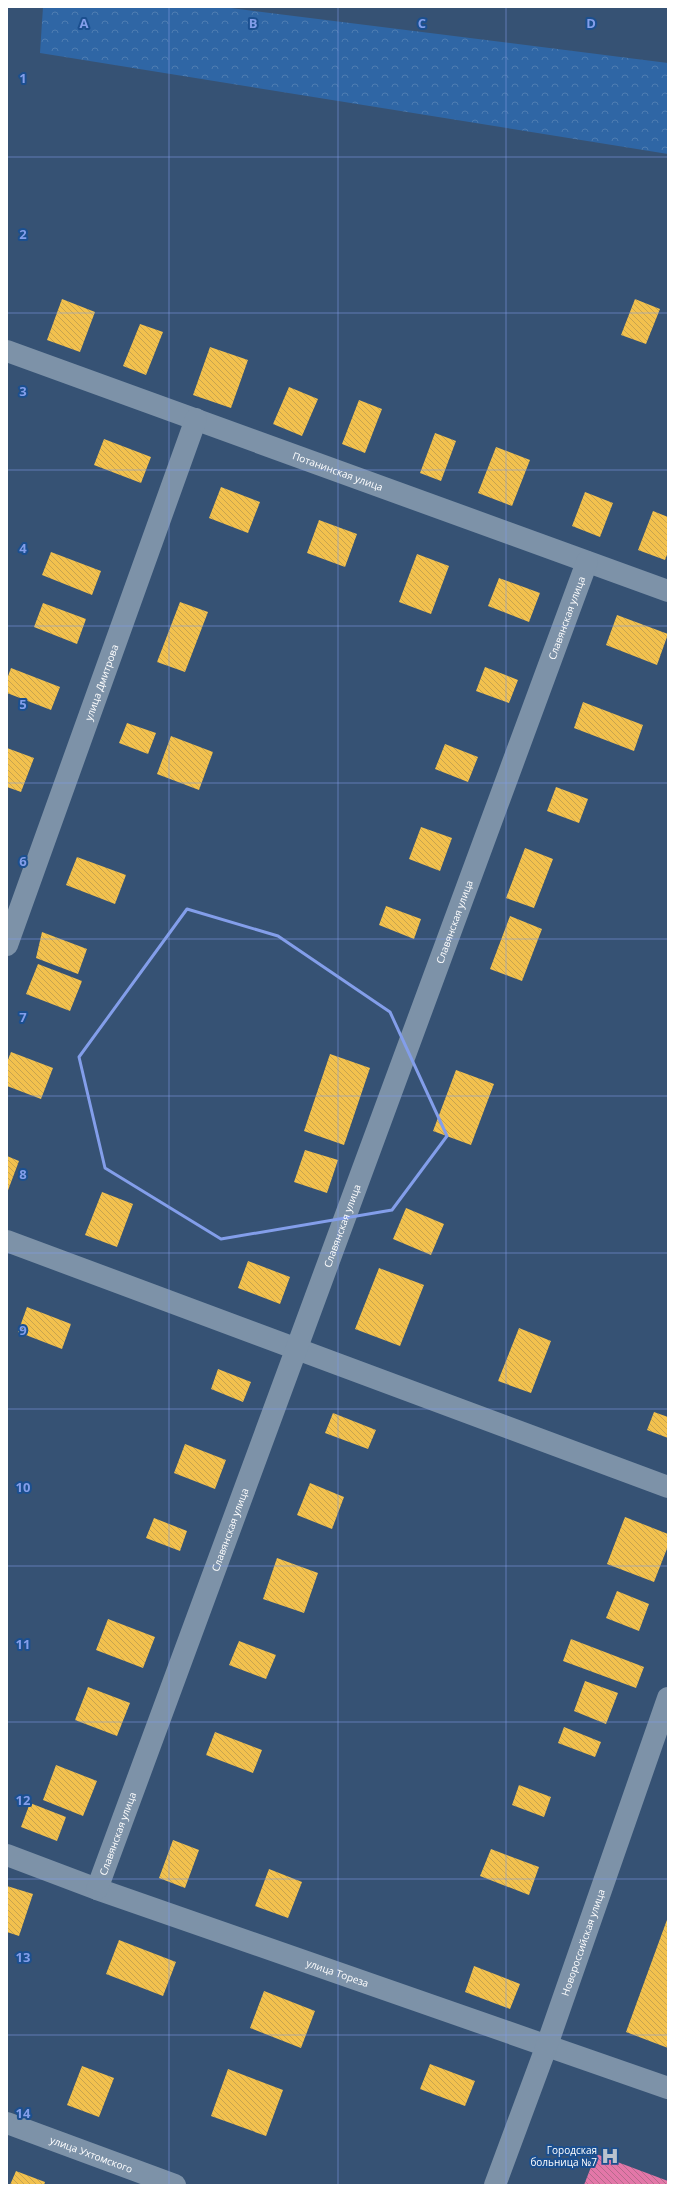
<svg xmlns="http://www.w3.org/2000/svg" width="675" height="2192" viewBox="0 0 675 2192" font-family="'Open Sans',sans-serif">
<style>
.forest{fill:url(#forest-crowns)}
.homes{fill:url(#homes-back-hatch)}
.health{fill:url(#health-back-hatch)}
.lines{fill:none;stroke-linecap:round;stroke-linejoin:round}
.minor{stroke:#7d92a8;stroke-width:22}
.marked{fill:none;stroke:#839eea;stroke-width:3;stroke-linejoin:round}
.grid{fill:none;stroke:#839eea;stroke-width:1;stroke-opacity:0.55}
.labels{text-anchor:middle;stroke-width:4;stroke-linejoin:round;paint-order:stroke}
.street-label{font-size:10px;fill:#fff;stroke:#1b4f8f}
.poi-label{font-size:10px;fill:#fff;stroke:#1b4f8f;text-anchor:end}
.grid-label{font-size:13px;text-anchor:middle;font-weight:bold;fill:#839eea;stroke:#1b4f8f;stroke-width:4;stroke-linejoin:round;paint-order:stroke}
</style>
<defs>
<pattern id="forest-crowns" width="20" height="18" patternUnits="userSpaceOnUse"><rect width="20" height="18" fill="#2f66a5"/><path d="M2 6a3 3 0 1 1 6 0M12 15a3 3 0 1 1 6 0" fill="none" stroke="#4e7db2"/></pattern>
<pattern id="homes-back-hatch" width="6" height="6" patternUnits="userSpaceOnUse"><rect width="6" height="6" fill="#f2c14e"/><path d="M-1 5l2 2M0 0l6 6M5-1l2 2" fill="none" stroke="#c8a44e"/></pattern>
<pattern id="health-back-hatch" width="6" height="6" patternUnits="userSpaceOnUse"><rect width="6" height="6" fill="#e377a8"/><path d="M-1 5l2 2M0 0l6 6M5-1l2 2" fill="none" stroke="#b66a8c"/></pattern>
</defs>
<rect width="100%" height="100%" fill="#365274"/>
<path class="forest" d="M43 7H223L668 63V154L40 53Z"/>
<path class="homes" d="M62 299 95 312 80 352 47 340Z
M635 299 660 309 646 344 621 335Z
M140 324 163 332 146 375 123 366Z
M210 347 248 360 231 408 193 395Z
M289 387 318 399 302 436 273 424Z
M359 400 382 409 365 453 342 444Z
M435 433 456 441 441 481 420 473Z
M104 439 151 457 141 483 94 465Z
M496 447 530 460 512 506 478 493Z
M221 487 260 502 248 533 209 518Z
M585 492 613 503 600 537 572 526Z
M653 511 668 517V552L665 560 638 550Z
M319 520 357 534 345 567 307 553Z
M51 552 101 571 92 595 42 575Z
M417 554 449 566 431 614 399 602Z
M499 578 540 593 529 622 488 606Z
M180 602 208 612 185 672 157 662Z
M43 603 86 619 77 644 34 627Z
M617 615 668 634 657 665 606 645Z
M485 667 518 680 509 703 476 691Z
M11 668 60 687 51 710 7 693V679Z
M583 702 643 725 634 751 574 728Z
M127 723 156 733 148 754 119 743Z
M171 736 213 752 199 790 157 774Z
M445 744 478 757 468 782 435 769Z
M7 748 34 758 21 792 7 787Z
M556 787 588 799 579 823 547 811Z
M421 827 452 838 440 871 409 859Z
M525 848 553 859 534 908 506 898Z
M77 857 126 875 115 904 66 885Z
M386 906 421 919 414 939 379 925Z
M510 916 542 929 522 981 490 969Z
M42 932 87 949 78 974 36 958Z
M38 964 82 981 70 1011 26 994Z
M11 1052 53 1068 41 1099 7 1086V1062Z
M330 1054 370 1068 344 1145 304 1131Z
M456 1070 494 1084 471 1145 433 1131Z
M305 1150 338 1160 327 1193 294 1182Z
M7 1156 19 1161 7 1193Z
M102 1192 133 1204 117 1247 85 1235Z
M406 1208 444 1224 431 1255 393 1239Z
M248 1261 290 1277 280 1304 238 1288Z
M379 1268 424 1285 400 1346 355 1329Z
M27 1307 71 1324 62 1349 18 1332Z
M519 1328 551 1341 531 1393 498 1381Z
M218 1369 251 1382 243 1402 211 1389Z
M654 1412 668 1417V1438L647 1430Z
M333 1413 376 1430 368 1449 325 1433Z
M185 1444 226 1460 215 1489 174 1473Z
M310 1483 344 1497 332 1529 297 1515Z
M625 1517 668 1534V1546L654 1582 607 1564Z
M154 1518 187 1531 180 1551 146 1538Z
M277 1558 318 1573 304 1613 263 1599Z
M617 1591 649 1604 639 1631 606 1618Z
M108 1619 155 1637 143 1668 96 1650Z
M571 1639 644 1667 636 1688 563 1661Z
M239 1641 276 1655 266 1679 229 1665Z
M585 1681 618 1693 606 1724 574 1711Z
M88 1687 130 1703 117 1736 75 1720Z
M564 1727 601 1742 595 1757 558 1743Z
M215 1732 262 1750 253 1773 206 1755Z
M56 1765 97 1781 83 1816 43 1800Z
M519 1785 551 1797 544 1817 512 1805Z
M30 1803 66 1817 57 1841 21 1827Z
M173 1840 199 1850 185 1888 159 1878Z
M491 1849 539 1867 529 1895 480 1876Z
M269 1869 302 1882 288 1918 255 1906Z
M7 1886 33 1894 19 1936 7 1932Z
M668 1917V2048L626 2032Z
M119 1940 176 1962 163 1996 106 1974Z
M474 1966 520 1984 510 2009 465 1992Z
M264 1991 315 2011 301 2048 250 2028Z
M430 2064 475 2081 465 2106 420 2089Z
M82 2066 114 2078 99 2117 67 2105Z
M228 2069 283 2090 266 2136 211 2116Z
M16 2171 45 2182 44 2185H10Z"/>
<path class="health" d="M596 2154 668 2181V2185H584Z"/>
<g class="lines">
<g class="minor">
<path id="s1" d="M7 351 668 591"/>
<path id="s2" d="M7 945 196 419"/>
<path d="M7 1241 668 1487"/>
<path id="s3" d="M7 1855 97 1889 668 2088"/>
<path id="s4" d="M97 1889 587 562"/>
<path id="s5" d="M7 2123 175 2185"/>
<path id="s6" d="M495 2185 547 2045 668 1698"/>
</g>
</g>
<path class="marked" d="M187 909 278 936 390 1012 447 1136 392 1210 221 1239 105 1168 79 1057Z"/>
<path class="grid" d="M169 7V2185M338 7V2185M506 7V2185M7 157H668M7 313H668M7 470H668M7 626H668M7 783H668M7 939H668M7 1096H668M7 1253H668M7 1409H668M7 1566H668M7 1722H668M7 1879H668M7 2035H668"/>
<defs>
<g id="hospital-bare" transform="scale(1.38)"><path d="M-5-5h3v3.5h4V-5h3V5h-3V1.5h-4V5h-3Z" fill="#b9c2ce" stroke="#1b4f8f" stroke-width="2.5" paint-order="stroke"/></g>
</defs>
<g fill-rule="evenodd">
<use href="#hospital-bare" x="610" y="2156"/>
</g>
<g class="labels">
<g class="street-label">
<text dy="4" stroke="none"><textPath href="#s1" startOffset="352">Потанинская улица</textPath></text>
<text dy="4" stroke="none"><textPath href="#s4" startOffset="1355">Славянская улица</textPath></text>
<text dy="4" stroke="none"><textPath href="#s2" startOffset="279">улица Дмитрова</textPath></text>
<text dy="4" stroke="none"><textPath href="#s4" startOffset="1031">Славянская улица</textPath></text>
<text dy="4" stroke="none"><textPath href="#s4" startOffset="707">Славянская улица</textPath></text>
<text dy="4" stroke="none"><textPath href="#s4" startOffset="383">Славянская улица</textPath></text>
<text dy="4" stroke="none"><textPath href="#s4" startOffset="59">Славянская улица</textPath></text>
<text dy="4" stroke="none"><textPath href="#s6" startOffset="258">Новороссийская улица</textPath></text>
<text dy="4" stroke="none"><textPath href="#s3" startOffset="351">улица Тореза</textPath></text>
<text dy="4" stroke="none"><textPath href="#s5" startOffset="90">улица Ухтомского</textPath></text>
</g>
<g class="poi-label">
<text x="597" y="2154">Городская<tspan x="597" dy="12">больница №7</tspan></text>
</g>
</g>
<g class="grid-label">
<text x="84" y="28">A</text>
<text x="253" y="28">B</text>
<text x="422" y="28">C</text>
<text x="591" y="28">D</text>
<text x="23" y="83">1</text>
<text x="23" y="239">2</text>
<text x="23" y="396">3</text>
<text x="23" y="553">4</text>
<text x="23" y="709">5</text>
<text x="23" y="866">6</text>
<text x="23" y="1022">7</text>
<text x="23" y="1179">8</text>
<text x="23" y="1335">9</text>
<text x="23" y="1492">10</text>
<text x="23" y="1649">11</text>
<text x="23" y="1805">12</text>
<text x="23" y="1962">13</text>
<text x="23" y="2118">14</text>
</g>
<rect width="675" height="2192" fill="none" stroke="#ffffff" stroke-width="16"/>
</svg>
